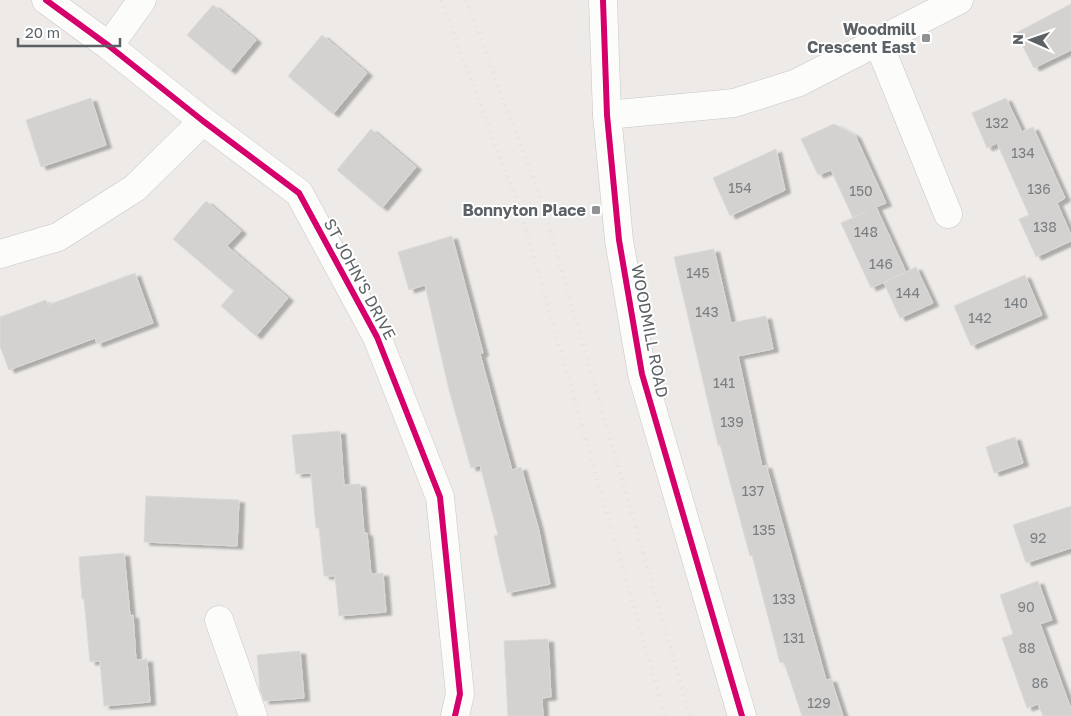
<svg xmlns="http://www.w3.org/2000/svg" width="1071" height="716" viewBox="0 0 1071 716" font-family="'Golos Text',sans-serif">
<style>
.building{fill:#d4d2d1;stroke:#dcd9d6;filter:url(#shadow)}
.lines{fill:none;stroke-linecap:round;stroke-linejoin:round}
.street-casing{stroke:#c8c7c8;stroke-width:29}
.secondary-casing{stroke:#c8c7c8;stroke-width:29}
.street{stroke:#fcfcfb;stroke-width:28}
.secondary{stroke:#fcfcfb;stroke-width:28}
.rail{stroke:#e3e2e2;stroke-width:4;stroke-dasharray:1 6;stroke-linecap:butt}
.cycleway-casing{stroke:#fff;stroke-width:9}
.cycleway{stroke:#d6006c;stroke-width:6}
.poi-dot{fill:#8f9192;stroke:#fff;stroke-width:2}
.labels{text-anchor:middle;stroke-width:4;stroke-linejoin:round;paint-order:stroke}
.number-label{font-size:14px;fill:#7b7e81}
.poi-label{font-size:16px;font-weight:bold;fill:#5c6165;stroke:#fff;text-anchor:end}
.street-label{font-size:16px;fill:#5c6165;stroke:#fff}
</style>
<defs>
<filter id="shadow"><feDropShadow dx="5.5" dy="3" stdDeviation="1" flood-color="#0004"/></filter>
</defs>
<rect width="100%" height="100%" fill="#edeae7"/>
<path class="building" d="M1071 4V50L1034 68 1016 33Z
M213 5 256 40 230 71 187 35Z
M322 35 367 73 333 114 288 76Z
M91 98 106 145 41 167 26 120Z
M1006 98 1022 132 1033 127 1065 198 1057 203 1071 235V241L1036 257 1019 219 1029 215 997 143 987 148 972 113Z
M834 124 855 135 886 203 876 207 906 272 871 288 841 223 866 212 853 218 831 170 818 175 801 139Z
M371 129 416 167 382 208 337 170Z
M776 149 785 190 730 216 713 178Z
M206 201 241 231 227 246 288 298 256 336 221 306 234 291 173 239Z
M452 236 472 311 483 353 480 354 499 424 512 470 521 467 538 527 550 584 507 593 494 536 498 535 480 465 471 468 449 390 425 285 409 290 398 252Z
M714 249 731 323 766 316 773 349 738 356 762 467 766 465 826 680 831 679 843 716H802L784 662 780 663 752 555 750 556 720 445H718L674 257Z
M916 267 933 303 900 318 884 283Z
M135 273 153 323 97 344 95 338 9 370 0 346V317L46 300 48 305Z
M1025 275 1042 315 971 346 954 306Z
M340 431 344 485 360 484 364 533H367L371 574 383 573 386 612 339 616 335 576H324L319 528H316L311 473 296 474 292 435Z
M1015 437 1023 463 994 473 986 447Z
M146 496 239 500 237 546 144 542Z
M1071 506V548L1026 563 1013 525Z
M124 553 130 616 133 615 136 660 147 659 150 702 104 706 100 661 90 662 84 599H82L79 557Z
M1038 581 1052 620 1040 624 1071 709V716H1043L1038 704 1027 708 1002 638 1013 634 1000 595Z
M548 639 551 697 542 698 543 716H508L504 641Z
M300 651 304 698 264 701 260 690 257 655Z"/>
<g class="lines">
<g class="street-casing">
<path id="street" d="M46 0 109 46 203 121 299 193 377 337 440 497 460 694 455 716
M878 42 948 214
M109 46 142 0
M607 115 734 103 797 83 959 0
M0 254 58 237 135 188 203 121
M219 620 253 716"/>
</g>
<g class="secondary-casing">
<path id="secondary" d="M603 0 607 115 619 240 642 374 742 716"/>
</g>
<use href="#street" class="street"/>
<use href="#secondary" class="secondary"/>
<path class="rail" d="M441 0 520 209 665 716
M466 0 542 202 690 716"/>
<g class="cycleway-casing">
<path id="cycleway" d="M46 0 109 46 203 121 299 193 377 337 440 497 460 694 455 716
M603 0 607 115 619 240 642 374 742 716"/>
</g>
<use href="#cycleway" class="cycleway"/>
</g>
<g class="poi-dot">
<rect x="921" y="33" width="10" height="10" rx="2.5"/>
<rect x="591" y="205" width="10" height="10" rx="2.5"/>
</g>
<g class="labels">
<g class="number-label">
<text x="997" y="128">132</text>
<text x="1023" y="158">134</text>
<text x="740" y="193">154</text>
<text x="1039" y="194">136</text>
<text x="861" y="196">150</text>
<text x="1045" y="232">138</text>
<text x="866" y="237">148</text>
<text x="881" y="269">146</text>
<text x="698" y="278">145</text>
<text x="908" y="298">144</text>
<text x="1016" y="308">140</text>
<text x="707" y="317">143</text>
<text x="980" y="323">142</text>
<text x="724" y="388">141</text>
<text x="732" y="427">139</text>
<text x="753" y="496">137</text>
<text x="764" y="535">135</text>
<text x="1038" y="543">92</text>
<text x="784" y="604">133</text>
<text x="1026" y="612">90</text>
<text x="794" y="643">131</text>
<text x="1027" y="653">88</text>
<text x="1040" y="688">86</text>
<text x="819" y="708">129</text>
</g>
<g class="poi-label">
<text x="916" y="35">Woodmill<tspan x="916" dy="18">Crescent East</tspan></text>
<text x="586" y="216">Bonnyton Place</text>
</g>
<g class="street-label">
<text transform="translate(360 279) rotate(62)" y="6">ST JOHN'S DRIVE</text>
<text transform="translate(650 331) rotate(79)" y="6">WOODMILL ROAD</text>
</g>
</g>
<g transform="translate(1031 40) rotate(272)" stroke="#ffffff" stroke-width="4" paint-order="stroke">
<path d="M0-4L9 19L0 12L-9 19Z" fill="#5c6165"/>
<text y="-8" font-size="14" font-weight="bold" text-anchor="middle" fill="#5c6165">N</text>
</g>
<path d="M18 38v8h102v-8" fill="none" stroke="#5c6165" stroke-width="2.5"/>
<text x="25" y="38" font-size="15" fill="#5c6165" stroke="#ffffff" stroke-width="4" paint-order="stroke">20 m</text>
</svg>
